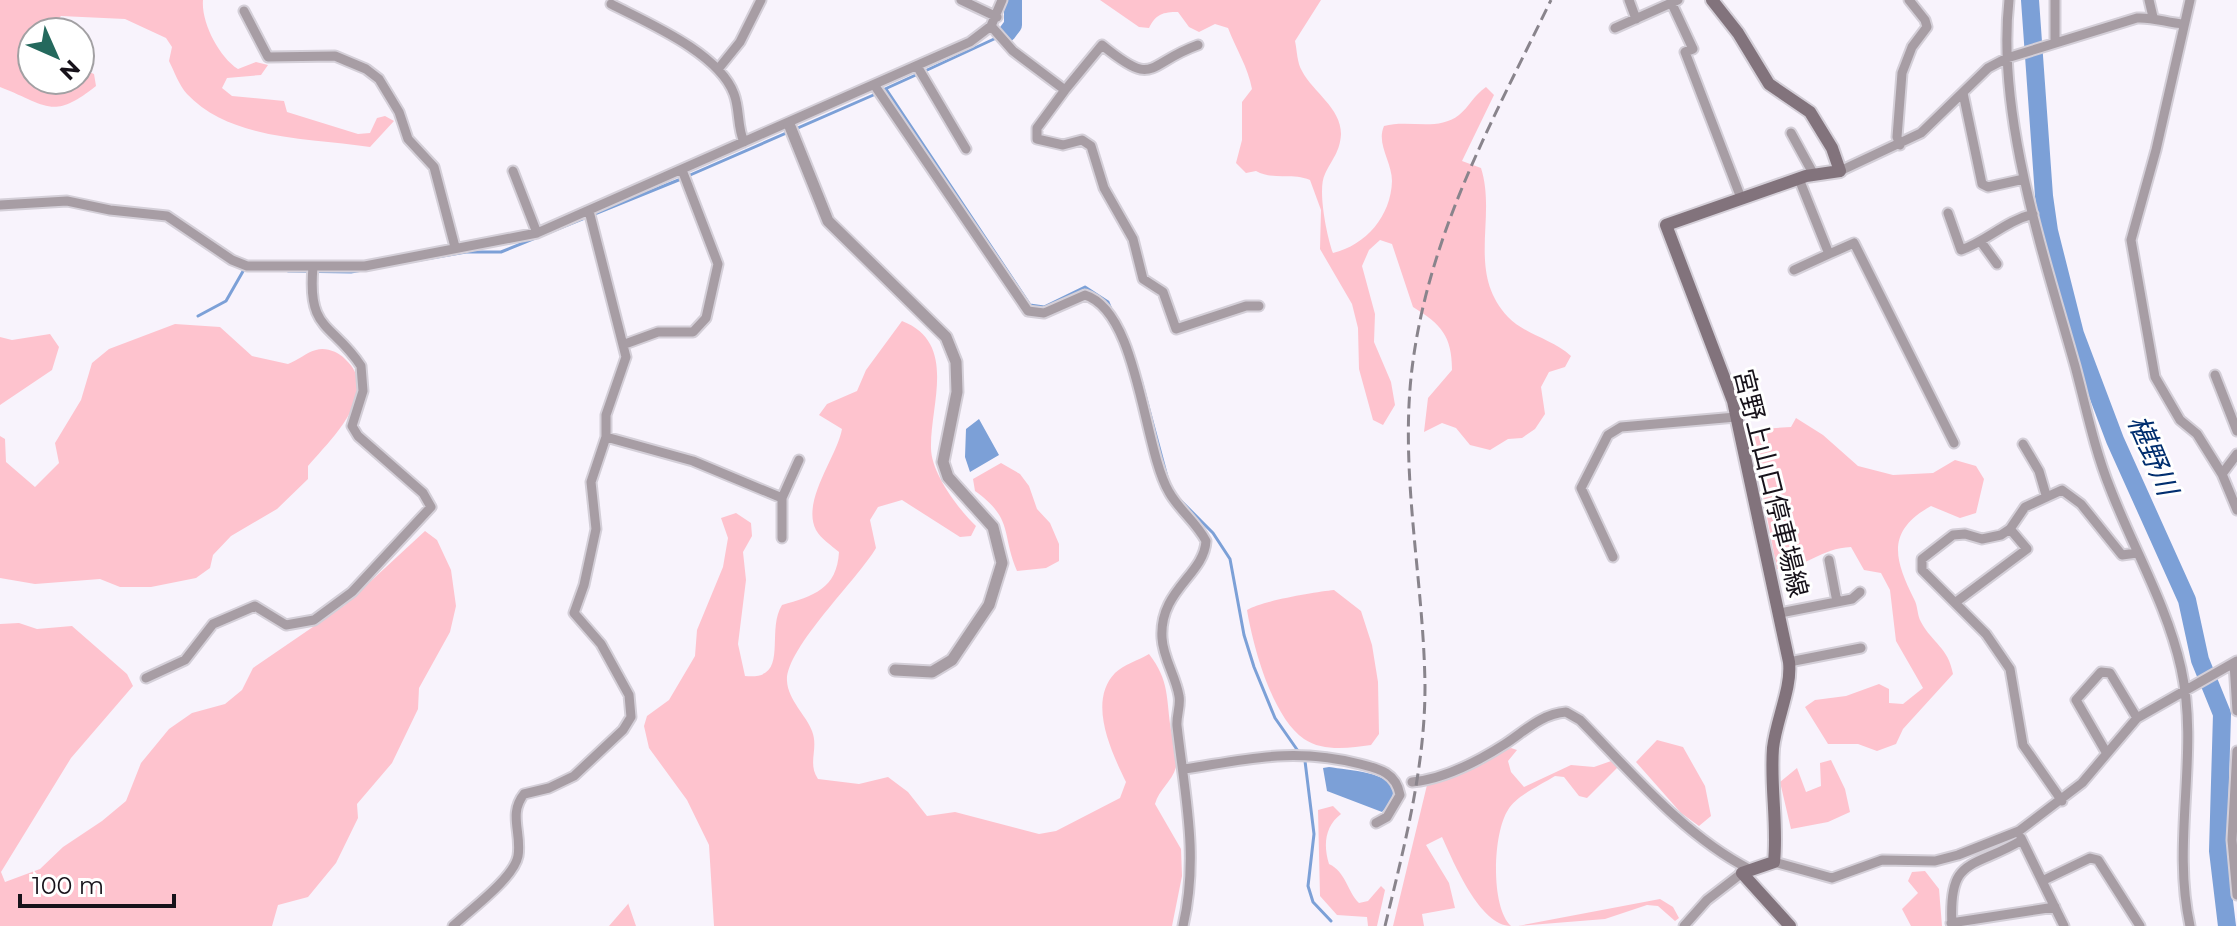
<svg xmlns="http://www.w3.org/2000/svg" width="2237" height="926" viewBox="0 0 2237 926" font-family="Montserrat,'Noto Sans JP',sans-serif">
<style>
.green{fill:#fec3ce}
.water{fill:#7ca0d7}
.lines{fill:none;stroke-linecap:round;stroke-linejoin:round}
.stream{stroke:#7ca0d7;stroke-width:3}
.river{stroke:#7ca0d7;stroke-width:18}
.minor-casing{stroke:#d4cfd8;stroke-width:13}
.tertiary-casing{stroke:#d4cfd8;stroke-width:15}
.secondary-casing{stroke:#d4cfd8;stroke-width:16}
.minor{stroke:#a79da4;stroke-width:9}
.tertiary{stroke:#a79da4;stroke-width:11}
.secondary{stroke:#82737c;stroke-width:12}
.rail{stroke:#89848c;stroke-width:3;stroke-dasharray:12 6;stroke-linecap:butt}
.labels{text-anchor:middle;stroke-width:6;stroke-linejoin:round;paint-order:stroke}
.street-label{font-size:26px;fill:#17121a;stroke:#fff}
.water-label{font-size:28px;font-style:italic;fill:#012e6f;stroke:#fff}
</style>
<rect width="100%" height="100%" fill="#f8f3fc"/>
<path class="green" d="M0 0H203C201 22 219 57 238 69L256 62 268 65 261 75 227 78 222 88 232 96 284 101 287 112 358 134 370 133 377 118 385 116 394 121 370 147C312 138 231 141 187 94 179 85 174 71 169 61L172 47 166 38 125 19 61 16 47 32H32V80H80V68L94 74 96 86C52 121 47 105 0 87Z
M1100 0H1321L1295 41C1297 50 1297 63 1302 71 1313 92 1341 108 1341 134 1340 152 1332 159 1325 174 1317 189 1327 237 1333 253 1366 245 1391 216 1392 181 1392 162 1376 144 1384 126 1409 119 1437 132 1459 115 1469 107 1474 95 1486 87L1494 95 1462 161 1481 168C1497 218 1466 272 1508 317 1524 334 1552 339 1571 356L1565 367 1549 372 1541 387 1545 414 1535 429 1522 438 1508 439 1490 450 1470 445 1456 428 1442 423 1424 432 1428 398 1452 370C1452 336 1441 324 1413 307L1392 244 1380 240 1369 250 1362 266 1375 314 1374 342 1391 382 1395 405 1383 425 1373 420 1359 369 1358 328 1352 304 1320 249 1321 210 1310 180C1291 172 1274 181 1256 171L1246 173 1236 163 1242 140V102L1252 89C1248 67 1236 49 1228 28L1215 24 1199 32 1189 27 1178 12C1163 12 1156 14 1149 28L1139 27Z
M902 321C958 343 930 404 931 448 931 473 959 510 976 526L971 536 960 537 902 500 878 507 870 520 876 548C858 579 785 649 787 681 788 700 806 715 812 731 819 749 807 763 818 779L859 784 888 777 908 792 927 816 955 812 1039 834 1056 831 1120 798 1126 782C1112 753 1087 702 1115 673 1123 665 1139 660 1149 654 1170 681 1166 699 1171 730 1173 740 1178 756 1176 767 1172 782 1159 789 1155 804L1181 849 1182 876 1172 926H714L709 845 687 800 649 748 644 726 647 716 669 700 695 656 697 630 723 567 728 538 721 518 736 513 751 523 752 536 743 552 746 580 738 644 745 676C791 681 765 632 782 605 813 596 837 589 839 552 831 545 821 539 816 530 801 501 837 457 842 429L819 415 827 404 857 391 866 370Z
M175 324 220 327 252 356 288 364C297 361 307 352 316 350 326 347 338 352 345 359 382 392 330 440 308 466V479L277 509 231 536 213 555 210 568 196 578 151 587H120L100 579 35 584 0 578V436L5 439 6 462 35 487 59 463 55 443 81 400 92 363 109 349Z
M50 334 59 347 52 370 0 405V337L12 340Z
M1796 418 1823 435 1858 466 1893 475 1933 473 1955 460 1976 466 1984 479 1976 513 1960 518 1931 506C1886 531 1894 559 1914 599 1918 606 1917 615 1921 622 1933 644 1948 647 1953 674L1903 729 1896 744 1877 751 1858 744H1828L1805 707 1815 700 1846 696 1879 684 1889 689V703L1903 704 1923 688 1896 641 1890 590 1881 573 1864 570 1851 547C1821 548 1804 569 1777 569L1760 481 1746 430 1791 427Z
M1001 463 1020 474 1029 486 1037 509 1050 523 1059 544V561L1046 568 1017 571C1001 533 1014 519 975 491L973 479Z
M425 531 437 540 451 570 456 606 450 632 419 688 418 709 392 763 357 804 358 818 336 863 308 897 278 905 272 926H0V624L19 623 37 629 72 626 127 674 133 686 71 758 1 872 5 882 40 869 63 847 102 821 126 801 141 763 169 729 192 713 225 704 242 690 253 668 345 605Z
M1334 590 1361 611 1372 645 1378 682 1379 734 1371 745C1350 748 1323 752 1304 739 1272 717 1253 646 1247 610 1261 601 1315 592 1334 590Z
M1657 740 1683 747 1705 786 1711 816 1699 826 1681 813 1636 762Z
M1511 748 1517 750 1508 761 1511 772 1524 787 1571 765 1594 767 1614 760 1619 766 1587 798 1579 796 1564 777 1555 776C1541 785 1517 795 1508 810 1493 833 1490 906 1511 926 1480 926 1454 863 1442 837L1426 845 1449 883 1455 908 1422 914 1424 926H1393L1427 785Z
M1831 760 1845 789 1850 812 1828 822 1791 829 1780 782 1797 768 1806 792 1821 786 1820 763Z
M1333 806 1341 814C1325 826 1323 845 1329 864 1346 872 1347 891 1359 903L1368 901 1381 886 1385 890 1377 926H1368L1367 917 1337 915 1320 896 1318 810Z
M1925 871 1939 889 1942 926H1911L1902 909 1918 893 1908 881 1912 872Z
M1660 899 1673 907 1679 918 1675 921 1658 906 1647 905 1605 919 1518 926Z
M628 903 636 926H609L628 904Z"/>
<path class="water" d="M979 419 999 455 970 472 965 457 966 429Z
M1329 767C1353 771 1419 773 1382 812L1327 791 1323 768Z"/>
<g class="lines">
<path class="stream" d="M925 71 1007 33
M885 89 918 74
M886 89 1030 305 1044 307 1085 287 1108 302 1113 314
M285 268 288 271 351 272 466 252H501L681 179 878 93
M198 316 226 301 246 266
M1141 380 1167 477
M1178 498 1213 533 1230 559 1244 635 1254 667 1275 718 1305 761 1314 834 1308 886 1313 902 1331 921"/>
<path class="river" d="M2030 0 2044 196 2049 231 2075 334 2115 440 2187 600 2200 660 2222 714 2218 851 2227 926
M1007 33 1013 25V0"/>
<g class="minor-casing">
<path id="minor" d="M961 0 997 17
M1629 0 1636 19
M2009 0C1996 115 2044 256 2075 366 2086 407 2094 448 2110 488 2133 548 2167 605 2181 668 2200 753 2171 840 2190 926
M2055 0V41
M2149 0 2153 17
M2190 0 2156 150 2131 240 2155 377 2180 420 2197 434 2222 474 2237 510
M611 4C648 23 719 53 734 94 740 110 737 127 744 142
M1672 4 1693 49 1685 52 1741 198
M244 11 268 57 335 56 366 69 379 79 399 112 408 139 434 167 455 247
M991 26 1013 51 1065 90 1037 128V139L1063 145 1082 140 1091 146 1104 188 1133 239 1143 279 1163 292 1176 329 1246 306H1259
M1615 28 1678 0
M917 66 966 149
M719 68 740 42 761 0
M875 86 1028 311 1044 313 1085 295C1139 312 1143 448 1169 492 1179 510 1196 522 1206 541 1204 575 1159 590 1162 638 1163 658 1176 677 1179 696 1181 706 1176 716 1177 726 1185 797 1199 856 1183 926
M1065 90 1102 45C1156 89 1145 64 1198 45
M1963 93 1982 184 1988 187 2024 179
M1791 133 1814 175
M1900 145 1897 137 1902 73 1912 47 1927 27 1925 20 1909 0
M513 171 537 233
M1840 171 1921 133 1988 68 2007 58 2137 18C2154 17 2167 23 2184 24
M1799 179 1829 254 1854 243 1954 443
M0 205 67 201 110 210 167 216 232 260 247 266H365L537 233 970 42 991 26 1002 0
M1948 213 1961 250C1987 241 2005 221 2033 214
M1981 242 1997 264
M1794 270 1829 254
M625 344 658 332H693L706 318 718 264 682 170
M2215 375 2237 431
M606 437 693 461 782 498
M2023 444 2039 471 2046 495
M2222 474 2237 454
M782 538V498L799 460
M1613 557 1581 488 1608 435 1621 427 1736 417
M1829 560 1837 602
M1956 602 2027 549 2010 529
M1780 613 1852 599 1860 592
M1789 662 1861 648
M2234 663 2237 711
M146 678 185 660 213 624 255 606 286 625 314 620 352 592 431 507 423 493 358 436 352 426 363 391 361 366C333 323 307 332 313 267
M2106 752 2076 700 2101 672 2110 673 2137 718
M1184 769C1250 759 1293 747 1360 764 1380 769 1396 773 1400 795L1387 817 1376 823
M1412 782C1444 779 1477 762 1505 744 1525 731 1541 714 1566 712L1580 720C1631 772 1683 835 1749 869
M2062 801 2023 745 2010 669 1986 634 1922 570V559L1953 535 1965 534 1982 539 2001 535 2010 529 2025 507 2062 490 2081 504 2122 555 2137 553
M2021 838 2064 926
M1774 862 1832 878 1882 860 1935 861 1958 855 2019 831 2082 783 2137 718 2237 661
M2042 881 2090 858 2098 860 2140 926
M2237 895 2232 840 2237 751
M1951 923 2055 907
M453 926C470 910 514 878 518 856 522 833 508 814 524 794L549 788 574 776 623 730 631 717 629 695 601 644 574 613 584 585 596 529 591 482 606 437V415L626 357 589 211
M1684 926 1707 900 1742 873
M1952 926C1948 855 1972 870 2022 840"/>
</g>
<g class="tertiary-casing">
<path id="tertiary" d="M789 124 828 221 946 337 956 362 957 392 943 462 948 477 993 527 1002 563 989 605 952 660 932 672 895 670"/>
</g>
<g class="secondary-casing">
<path id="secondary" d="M1712 0 1738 33 1769 84 1810 112 1832 148 1840 171 1806 176 1666 225 1733 401 1789 662C1792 688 1776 720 1773 748 1770 786 1778 825 1774 862L1742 873 1790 926"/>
</g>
<use href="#minor" class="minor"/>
<use href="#tertiary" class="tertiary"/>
<use href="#secondary" class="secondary"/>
<path class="rail" d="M1385 926C1404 847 1425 769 1425 687 1424 579 1398 469 1413 361 1431 229 1494 118 1551 0"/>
</g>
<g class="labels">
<g class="street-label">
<text transform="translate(1771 483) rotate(76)" y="9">宮野上山口停車場線</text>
</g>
<g class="water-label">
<text transform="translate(2153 455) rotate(67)" y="10">椹野川</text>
</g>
</g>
<g transform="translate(56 56) rotate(135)"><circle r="38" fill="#ffffff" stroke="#a2a0a3" stroke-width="2"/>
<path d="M0-6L14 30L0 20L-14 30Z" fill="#24695d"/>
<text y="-12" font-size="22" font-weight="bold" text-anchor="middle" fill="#17121a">N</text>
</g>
<path d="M20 894v12h154v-12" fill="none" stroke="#17121a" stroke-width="4"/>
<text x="32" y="894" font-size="24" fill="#17121a" stroke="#ffffff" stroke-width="6" paint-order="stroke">100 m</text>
</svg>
